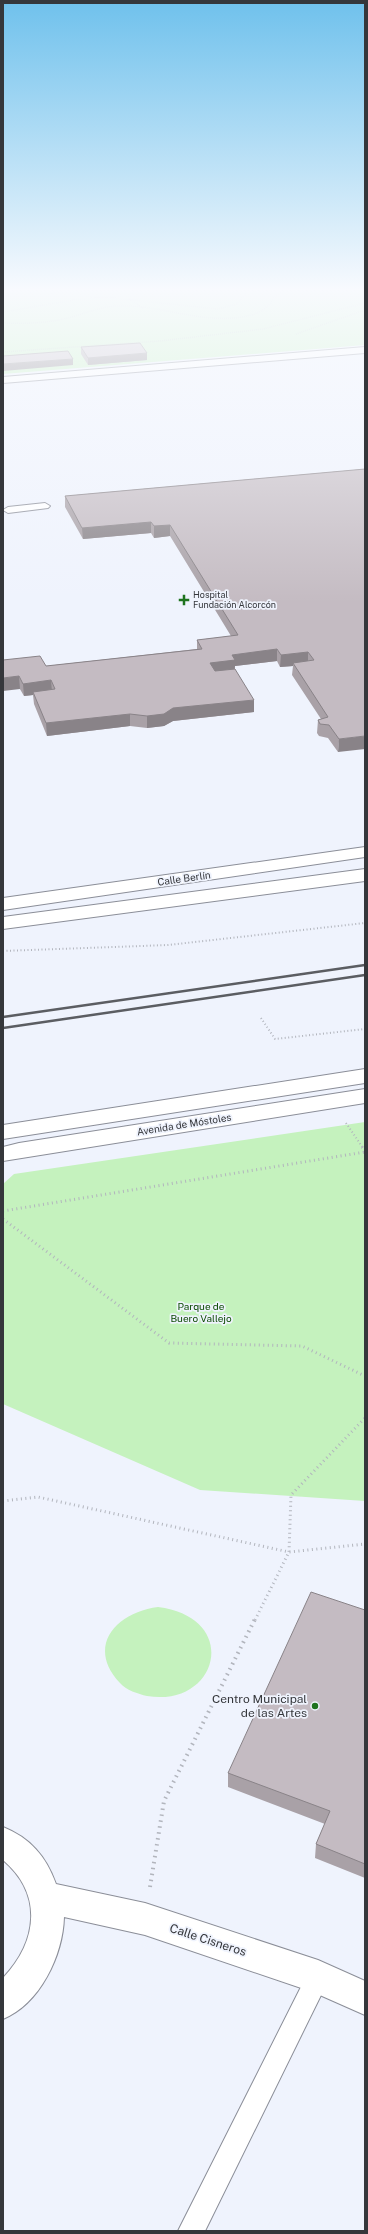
<svg xmlns="http://www.w3.org/2000/svg" width="368" height="2234" viewBox="0 0 368 2234" font-family="'Public Sans',sans-serif">
<style>
.green{fill:#c5f2be}
.lines{fill:none;stroke-linecap:round;stroke-linejoin:round}
.lane-casing{stroke:#8b8e98;stroke-width:2}
.street-casing{stroke:#8b8e98;stroke-width:2}
.primary-casing{stroke:#8b8e98;stroke-width:2}
.path-far3{stroke:#b2b5bd;stroke-width:1.5;stroke-dasharray:0.5 1.5;stroke-linecap:butt}
.path-far2{stroke:#b2b5bd;stroke-width:2;stroke-dasharray:1 2.5;stroke-linecap:butt}
.path-far1{stroke:#b2b5bd;stroke-width:3;stroke-dasharray:1 3.5;stroke-linecap:butt}
.path{stroke:#b2b5bd;stroke-width:4;stroke-dasharray:1.5 4.5;stroke-linecap:butt}
.lane{fill:#fff;fill-rule:evenodd}
.street{fill:#fff;fill-rule:evenodd}
.primary{fill:#fff;fill-rule:evenodd}
.rail{stroke:#5b5d62;stroke-width:2.5}
.wall{fill:#a9a1a7}
.shaded-wall{fill:#898388}
.building{fill:#c4bbc2;stroke:#898388}
.poi-dot{fill:#1e731e;stroke:#eff3fd;stroke-width:1.5}
.labels{text-anchor:middle;stroke-width:3.5;stroke-linejoin:round;paint-order:stroke}
.far-poi-label{font-size:9px;fill:#35373b;stroke:#eff3fd;text-anchor:start}
.street-label{font-size:10px;fill:#35373b;stroke:#eff3fd}
.park-label{font-size:10px;fill:#0b4a02;stroke:#eff3fd}
.near-poi-label{font-size:12px;fill:#35373b;stroke:#eff3fd;text-anchor:end}
.near-street-label{font-size:12px;fill:#35373b;stroke:#eff3fd}
</style>
<rect width="100%" height="100%" fill="#eff3fd"/>
<path class="green" d="M3 290H365V345L3 374Z
M365 1122V1501L200 1490 3 1404V1184L14 1174Z
M158 1607C242 1618 218 1708 147 1696 138 1694 126 1690 120 1683 85 1646 117 1612 158 1607Z"/>
<g class="lines">
<g class="lane-casing">
<path id="lane" d="M45 503 50 506 48 508 8 513 3 510 8 507Z
M318 1966 326 1969 330 1977 326 1985 205 2231H178L310 1969Z"/>
</g>
<g class="street-casing">
<path id="street" d="M365 347V353L3 383V377Z
M365 847V857L3 910V898Z
M365 869V881L3 929V917Z
M3 1827C30 1838 46 1856 56 1884L145 1903 318 1960 365 1981V2015L313 1992 145 1935 64 1917C63 1955 40 2004 3 2019V1978C37 1942 44 1895 3 1860Z"/>
</g>
<g class="primary-casing">
<path id="primary" d="M365 1069V1083L3 1139V1125Z
M365 1089V1103L3 1161V1147L19 1143Z"/>
</g>
<path class="path-far3" d="M3 291 51 293 113 290
M129 299 143 308
M3 312 80 299 105 297 218 309 237 304 249 290
M3 323C23 324 44 323 64 319 81 315 97 308 114 306 160 303 205 327 251 315 271 310 271 296 284 290
M296 334 365 310
M3 352 160 341 263 329 365 303"/>
<path class="path-far2" d="M3 951 168 945 365 923
M261 1018 275 1039 365 1029
M346 1123 363 1148"/>
<path class="path-far1" d="M362 1147 365 1151
M3 1211 365 1152
M3 1219 169 1343 302 1346 365 1376
M3 1501 38 1497 289 1552 291 1495 365 1418
M255 1620 289 1552 365 1544"/>
<path class="path" d="M150 1887 164 1801 255 1619"/>
<use href="#lane" class="lane"/>
<use href="#street" class="street"/>
<use href="#primary" class="primary"/>
<path class="rail" d="M3 1017 365 965
M3 1028 365 975"/>
</g>
<path class="wall" d="M81 347 147 360 88 365 81 354Z
M365 469 338 752 328 738 319 736 317 733 318 720 321 719 292 675 293 666 280 667 277 661 235 666V669L254 712 173 721 164 726 147 728 130 726 47 736 34 704 33 695 24 696 3 660 46 666 197 649V640L231 636 170 536 154 538 151 533 83 539 65 507V496Z
M365 1610V1878L315 1858 316 1844 325 1824 228 1787V1773Z"/>
<path class="shaded-wall" d="M147 353V360L88 365V358Z
M73 359V365L3 371V364Z
M151 522V533L83 539 82 528Z
M170 525V536L154 538V526Z
M277 649V661L235 666 234 672 210 675V663L232 655Z
M308 652V664L293 663V666L280 667 281 655Z
M19 676 20 689 3 691V678Z
M51 680 52 692H33V695L24 696 23 684Z
M254 700V712L173 721 164 726 147 728V716L173 708Z
M130 714V726L47 736 46 723Z
M365 736V749L338 752 339 739Z"/>
<path class="building" d="M140 343 147 353 88 358 81 347Z
M68 351 73 359 3 364V356Z
M365 469V736L339 739 329 725 320 724 318 720 328 717 293 663 314 660 308 652 281 655 277 649 232 655 235 660 210 663 215 671 235 669 254 700 173 708 164 714 147 716 130 714 46 723 33 692 55 689 51 680 23 684 19 676 3 678V660L40 656 46 666 202 649 197 640 238 635 170 525 154 526 151 522 82 528 65 496Z
M311 1592 365 1610V1864L316 1844 330 1811 228 1773Z"/>
<linearGradient id="sky" x2="0" y2="1"><stop stop-color="#6fc1ec"/><stop offset="0.48" stop-color="#f8fafe"/><stop offset="1" stop-color="#f8fafe" stop-opacity="0"/></linearGradient>
<rect width="368" height="603" fill="url(#sky)"/>
<g class="poi-dot">
<path d="M182 594h4v4h4v4h-4v4h-4v-4h-4v-4h4z"/>
<circle cx="315" cy="1706" r="4"/>
</g>
<g class="labels">
<g class="far-poi-label">
<text x="193" y="598">Hospital<tspan x="193" dy="10">Fundación Alcorcón</tspan></text>
</g>
<g class="street-label">
<text transform="translate(184 878) rotate(-8)" y="4">Calle Berlín</text>
<text transform="translate(184 1124) rotate(-9)" y="4">Avenida de Móstoles</text>
</g>
<g class="park-label">
<text x="201" y="1310">Parque de<tspan x="201" dy="12">Buero Vallejo</tspan></text>
</g>
<g class="near-poi-label">
<text x="307" y="1703">Centro Municipal<tspan x="307" dy="14">de las Artes</tspan></text>
</g>
<g class="near-street-label">
<text transform="translate(208 1940) rotate(18)" y="4">Calle Cisneros</text>
</g>
</g>
<rect width="368" height="2234" fill="none" stroke="#35373b" stroke-width="8"/>
</svg>
